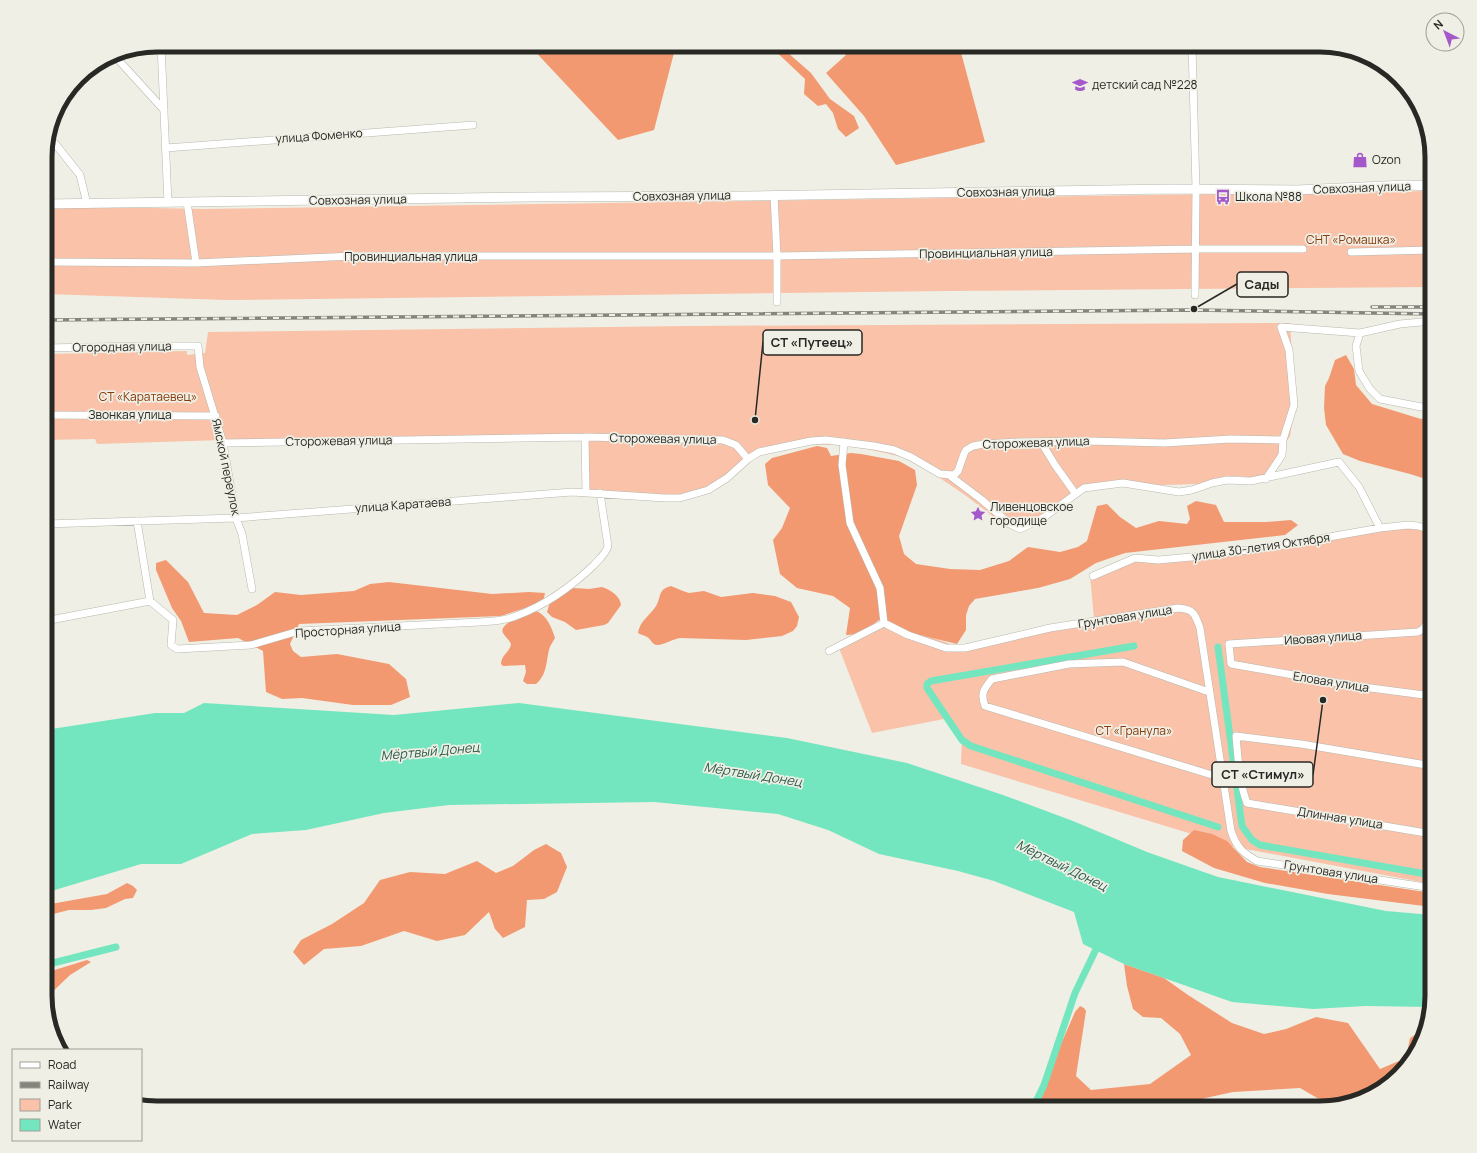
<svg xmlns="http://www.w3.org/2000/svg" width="1477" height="1153" viewBox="0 0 1477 1153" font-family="Manrope,sans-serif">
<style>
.green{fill:#f9c2a9}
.forest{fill:#f29971}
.water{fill:#74e6bf}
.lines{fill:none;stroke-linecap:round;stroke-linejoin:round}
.canal{stroke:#74e6bf;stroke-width:7}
.minor-casing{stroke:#b8b8af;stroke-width:8}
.tertiary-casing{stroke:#b8b8af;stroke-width:10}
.minor{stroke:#fff;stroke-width:7}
.tertiary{stroke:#fff;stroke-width:9}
.rail-casing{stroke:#85857e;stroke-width:3.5}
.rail{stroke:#efefe5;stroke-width:2;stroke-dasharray:6;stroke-linecap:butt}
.labels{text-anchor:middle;stroke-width:3.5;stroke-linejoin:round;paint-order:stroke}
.poi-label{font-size:12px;fill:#282825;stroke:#efefe5;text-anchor:start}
.street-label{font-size:12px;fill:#282825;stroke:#efefe5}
.park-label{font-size:12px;fill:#87390a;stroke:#efefe5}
.water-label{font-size:13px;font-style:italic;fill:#2a5a49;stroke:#efefe5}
.rim{fill:none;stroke:#282825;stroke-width:5}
.leader{fill:none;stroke:#282825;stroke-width:1.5}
.callout-dot{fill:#282825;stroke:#efefe5;stroke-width:1.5}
.callout{fill:#efefe5;stroke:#282825;stroke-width:1.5}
.callout-label{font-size:13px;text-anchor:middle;font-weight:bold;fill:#282825}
</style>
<rect width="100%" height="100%" fill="#efefe5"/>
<path class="green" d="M1432 191V287L947 291 227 300 45 294V206L205 209Z
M1290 323 1295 405 1290 436 1276 460 1261 478 1236 476 1198 484 1089 487 1040 524 1021 531 1008 528 965 495 919 464 898 456 863 448 838 445 791 444 758 453 696 496 587 494 584 436 223 440 97 444 95 439 45 440V354L187 351V355L205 353 208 332 688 326Z
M1386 526 1432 530V884L1235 847 961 764 962 738 949 718 872 733 839 648 893 623 904 631 928 636 956 646 1094 619 1090 575 1134 560 1249 549Z"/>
<path class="forest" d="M529 45H676L654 130 618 140Z
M769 45H779L811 73 830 99 854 116 859 128 846 137 838 129 833 113 826 104 818 106 804 94 805 79Z
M839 45H959L985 142 896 165 864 116 826 73 846 55Z
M1346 355 1354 369 1356 385 1372 404 1421 419 1432 417V481L1410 474 1360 461 1343 454 1326 425 1324 408 1325 386 1329 378 1335 360Z
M817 446 827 448 831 456 851 453 861 454 899 461 915 470 917 485 899 536 904 554 916 564 950 569 980 570 1009 561 1028 547 1060 552 1078 547 1087 541 1097 506 1107 504 1120 517 1136 528 1159 521 1187 524 1190 519 1187 506 1196 501 1216 505 1224 522H1266L1291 520 1298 525 1285 535 1125 553 1096 563 1070 579 1038 588 975 599 969 606 966 615V630L957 644 904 631 893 623 879 620 860 634 846 635 850 608 833 596 797 588 780 574 773 540 782 528 790 508 768 485 765 464 772 458Z
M166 560 188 582 204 613 237 615 257 605 275 592 301 595 354 591 370 584 389 582 492 594 529 592 545 593 543 602 501 616 299 624 290 644 293 651 301 657 337 654 389 664 406 679 410 697 391 705H353L302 698 282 699 266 692 263 651 238 638 189 642 181 621 172 608 156 570V563Z
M671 586 683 591 689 593 704 591 721 597 753 593 775 596 791 602 799 617 797 626 793 631 782 636 746 640 680 638C672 639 659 648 654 644 651 642 650 638 647 637 644 635 641 635 638 633 640 620 650 616 656 606 659 602 659 595 662 591 664 588 668 587 671 586Z
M602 587C611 590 620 596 621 605L608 623 604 625 576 630 565 622 552 617 547 612 549 605 565 591 574 588 589 589Z
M535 611C546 613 552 628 555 638 553 642 550 645 549 650 546 662 547 675 536 684H527L523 681 526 672 525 665 503 666 501 664C501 655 510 652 511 644 509 639 505 637 503 633 498 623 527 614 535 611Z
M1194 830 1212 834 1227 841 1247 862 1260 867 1432 893V907L1328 894 1265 883 1214 868 1182 851 1183 840Z
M546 844 561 853 567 867 557 892 544 899 527 900 525 927 503 938 495 929 489 912 465 935 437 941 404 931 361 946 324 949 304 965 293 952 301 940 332 924 364 903 380 880 410 872 445 874 477 861 496 873 513 866 534 850Z
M127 883 133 886 137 890 133 898 125 899 106 908 91 910H69L45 916V905L107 894Z
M87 960 91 962 70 975 45 999V973Z
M1124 964 1164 978 1188 995 1232 1023 1264 1034 1286 1029 1316 1017 1348 1023 1380 1069 1406 1058 1410 1038 1427 1027 1426 1032 1409 1064 1369 1097 1331 1106 1300 1088 1233 1092 1160 1108H1033L1075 1012 1080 1006 1084 1008 1086 1011 1076 1076 1091 1090 1150 1084 1191 1055 1180 1034 1161 1018 1143 1017 1133 1009 1127 986Z"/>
<path class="water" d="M204 703 394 715 519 703 787 738 907 763 1003 795 1073 821 1147 852 1218 877 1386 911 1432 915V996L1430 1007 1366 1006 1313 1009 1232 1002 1124 964 1083 944 1074 912 994 881 958 871 879 854 828 830 778 814 654 802 449 805 384 813 306 830 252 834 181 864H141L45 893V730L155 713H184Z"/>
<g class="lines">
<path class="canal" d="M1134 646 931 681 927 684V688L962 740 971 746 1218 827
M1218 647 1242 826 1252 840 1260 845 1432 875
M45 965 116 947
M1033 1108 1044 1085 1075 993 1100 941"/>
<g class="minor-casing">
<path id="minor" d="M161 45 168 203
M1192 45 1196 189 1195 295
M113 54 164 110
M49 136 80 175 87 204
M166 148 473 125
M774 195 777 256V302
M187 202 196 263
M1351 252 1432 250
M45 262 196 263 353 256H777L1195 249H1303
M1360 333 1356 346 1359 371 1370 389 1380 399 1432 409
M45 348 143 346H198L200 367 223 443 236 518 242 534 252 589
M45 415 216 416
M585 437 586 492
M844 442 842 465 850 523 880 588 884 623 908 635 946 648H965L1050 628 1178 608C1194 609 1195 614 1200 628L1231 831C1237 848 1242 852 1257 861L1432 888
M1041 442 1055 465 1075 493
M223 443 585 437 723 440 736 445 748 459
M949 475 982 500 1010 524 1020 529 1043 518 1084 488 1123 483 1179 492 1192 490 1212 483 1227 480 1251 481 1339 462 1359 487 1380 528
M1266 479 1282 455 1283 440 1294 405 1289 350 1281 327 1360 333 1400 324 1432 321
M137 521 150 601
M45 524 236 518 572 492 665 498H680L708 490 727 478 748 459 759 452 811 441 826 440 874 446 894 450 911 457 940 474 954 475 958 471 964 454 966 450 973 446 984 444 1020 442 1090 441 1164 443 1231 439 1283 440
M1093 576 1135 558 1158 560 1203 556 1284 545 1380 528 1408 525 1418 526 1432 530
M1432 618 1423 629 1418 632 1229 644 1231 664 1355 686 1432 696
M45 621 150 601 173 620 171 645 177 649 251 645 299 631 480 622C492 621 505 621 516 616 546 605 571 587 594 565 599 559 606 554 608 546L600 493
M829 651 884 623
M1209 692 1123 662 1069 664 992 679C984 689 980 693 985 706L1222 778
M1432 766 1301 744 1236 736C1238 758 1239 782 1247 803L1432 834"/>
</g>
<g class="tertiary-casing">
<path id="tertiary" d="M45 204 530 197 749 196 1169 189 1297 190 1406 185 1432 186"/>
</g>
<use href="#minor" class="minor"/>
<use href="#tertiary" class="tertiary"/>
<g class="rail-casing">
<path id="rail" d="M1372 307H1432
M45 320 1194 310 1432 314"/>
</g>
<use href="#rail" class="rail"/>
</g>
<defs>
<g id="school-bare" transform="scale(1.2)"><path d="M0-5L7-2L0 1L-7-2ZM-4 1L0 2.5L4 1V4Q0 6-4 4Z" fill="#a458ca" stroke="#efefe5" stroke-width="2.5" paint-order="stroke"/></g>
<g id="shop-bare" transform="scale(1.2)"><path d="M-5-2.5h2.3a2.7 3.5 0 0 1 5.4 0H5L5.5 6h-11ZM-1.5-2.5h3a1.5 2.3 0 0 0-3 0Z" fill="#a458ca" stroke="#efefe5" stroke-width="2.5" paint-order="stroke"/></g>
<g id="bus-bare" transform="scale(1.2)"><path d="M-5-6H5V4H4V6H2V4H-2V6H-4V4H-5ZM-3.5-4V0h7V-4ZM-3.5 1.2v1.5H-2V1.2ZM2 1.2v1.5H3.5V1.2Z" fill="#a458ca" stroke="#efefe5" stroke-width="2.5" paint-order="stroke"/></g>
<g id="sight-bare" transform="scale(1.2)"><path d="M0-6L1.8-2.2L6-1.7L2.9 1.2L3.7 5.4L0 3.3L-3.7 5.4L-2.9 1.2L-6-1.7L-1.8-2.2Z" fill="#a458ca" stroke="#efefe5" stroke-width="2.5" paint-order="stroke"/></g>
</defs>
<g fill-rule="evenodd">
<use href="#school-bare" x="1080" y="85"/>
<use href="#shop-bare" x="1360" y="160"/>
<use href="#bus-bare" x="1223" y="197"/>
<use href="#sight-bare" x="978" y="514"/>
</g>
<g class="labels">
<g class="poi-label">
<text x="1092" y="89">детский сад №228</text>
<text x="1372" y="164">Ozon</text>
<text x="1235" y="201">Школа №88</text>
<text x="990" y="511">Ливенцовское<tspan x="990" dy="14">городище</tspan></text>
</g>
<g class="street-label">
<text transform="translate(319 136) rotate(-4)" y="4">улица Фоменко</text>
<text transform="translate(1362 188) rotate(-2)" y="4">Совхозная улица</text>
<text transform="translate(1006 192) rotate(-1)" y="4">Совхозная улица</text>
<text transform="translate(682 196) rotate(-1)" y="4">Совхозная улица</text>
<text transform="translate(358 200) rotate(-1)" y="4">Совхозная улица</text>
<text transform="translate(986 253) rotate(-1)" y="4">Провинциальная улица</text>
<text x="411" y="261">Провинциальная улица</text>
<text transform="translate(122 347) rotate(-1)" y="4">Огородная улица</text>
<text x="130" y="419">Звонкая улица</text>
<text transform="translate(663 439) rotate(1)" y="4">Сторожевая улица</text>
<text transform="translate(339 441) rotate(-1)" y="4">Сторожевая улица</text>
<text transform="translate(1036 443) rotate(-2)" y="4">Сторожевая улица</text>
<text transform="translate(226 467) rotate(78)" y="4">Ямской переулок</text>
<text transform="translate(403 505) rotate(-4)" y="4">улица Каратаева</text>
<text transform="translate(1261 547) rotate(-8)" y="4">улица 30-летия Октября</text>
<text transform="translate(1125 617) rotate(-9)" y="4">Грунтовая улица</text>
<text transform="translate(348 630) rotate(-4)" y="4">Просторная улица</text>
<text transform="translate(1323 638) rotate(-4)" y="4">Ивовая улица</text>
<text transform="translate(1331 682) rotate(9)" y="4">Еловая улица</text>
<text transform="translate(1340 818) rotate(9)" y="4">Длинная улица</text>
<text transform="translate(1331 872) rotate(9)" y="4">Грунтовая улица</text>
</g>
<g class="park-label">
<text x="1351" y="244">СНТ «Ромашка»</text>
<text x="148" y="401">СТ «Каратаевец»</text>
<text x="1134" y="735">СТ «Гранула»</text>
</g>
<g class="water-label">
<text transform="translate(430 751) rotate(-5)" y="5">Мёртвый Донец</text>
<text transform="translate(753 774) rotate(9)" y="5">Мёртвый Донец</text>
<text transform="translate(1062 865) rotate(26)" y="5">Мёртвый Донец</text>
</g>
</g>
<path d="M0 0H1477V1153H0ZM157 52H1320A105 105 0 0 1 1425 157V996A105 105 0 0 1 1320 1101H157A105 105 0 0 1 52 996V157A105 105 0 0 1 157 52Z" fill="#efefe5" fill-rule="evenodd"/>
<path class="rim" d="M157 52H1320A105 105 0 0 1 1425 157V996A105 105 0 0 1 1320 1101H157A105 105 0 0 1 52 996V157A105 105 0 0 1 157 52Z"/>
<path class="leader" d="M1194 309L1237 284M755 420L763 342M1323 700L1313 775"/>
<g class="callout-dot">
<circle cx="1194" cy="309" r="4"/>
<circle cx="755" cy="420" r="4"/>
<circle cx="1323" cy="700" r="4"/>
</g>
<g class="callout">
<rect x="1237" y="272" width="51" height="25" rx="4"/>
<rect x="763" y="330" width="99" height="25" rx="4"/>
<rect x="1212" y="762" width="101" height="25" rx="4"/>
</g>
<g class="callout-label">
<text x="1262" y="289">Сады</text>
<text x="812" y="347">СТ «Путеец»</text>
<text x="1263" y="779">СТ «Стимул»</text>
</g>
<rect x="12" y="1049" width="130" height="92" fill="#efefe5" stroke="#9f9f98"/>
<rect x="20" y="1062" width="20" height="6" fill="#ffffff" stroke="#9f9f98"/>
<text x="48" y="1069" font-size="12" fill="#282825">Road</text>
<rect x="20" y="1082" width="20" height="6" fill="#85857e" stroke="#9f9f98"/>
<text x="48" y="1089" font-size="12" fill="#282825">Railway</text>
<rect x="20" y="1099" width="20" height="12" fill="#f9c2a9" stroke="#9f9f98"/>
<text x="48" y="1109" font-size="12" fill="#282825">Park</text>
<rect x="20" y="1119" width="20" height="12" fill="#74e6bf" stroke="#9f9f98"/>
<text x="48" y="1129" font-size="12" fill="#282825">Water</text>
<g transform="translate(1445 32) rotate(318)"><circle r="19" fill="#efefe5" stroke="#9f9f98"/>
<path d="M0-3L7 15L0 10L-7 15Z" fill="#a458ca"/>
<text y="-6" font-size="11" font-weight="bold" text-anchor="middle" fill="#282825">N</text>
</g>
</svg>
